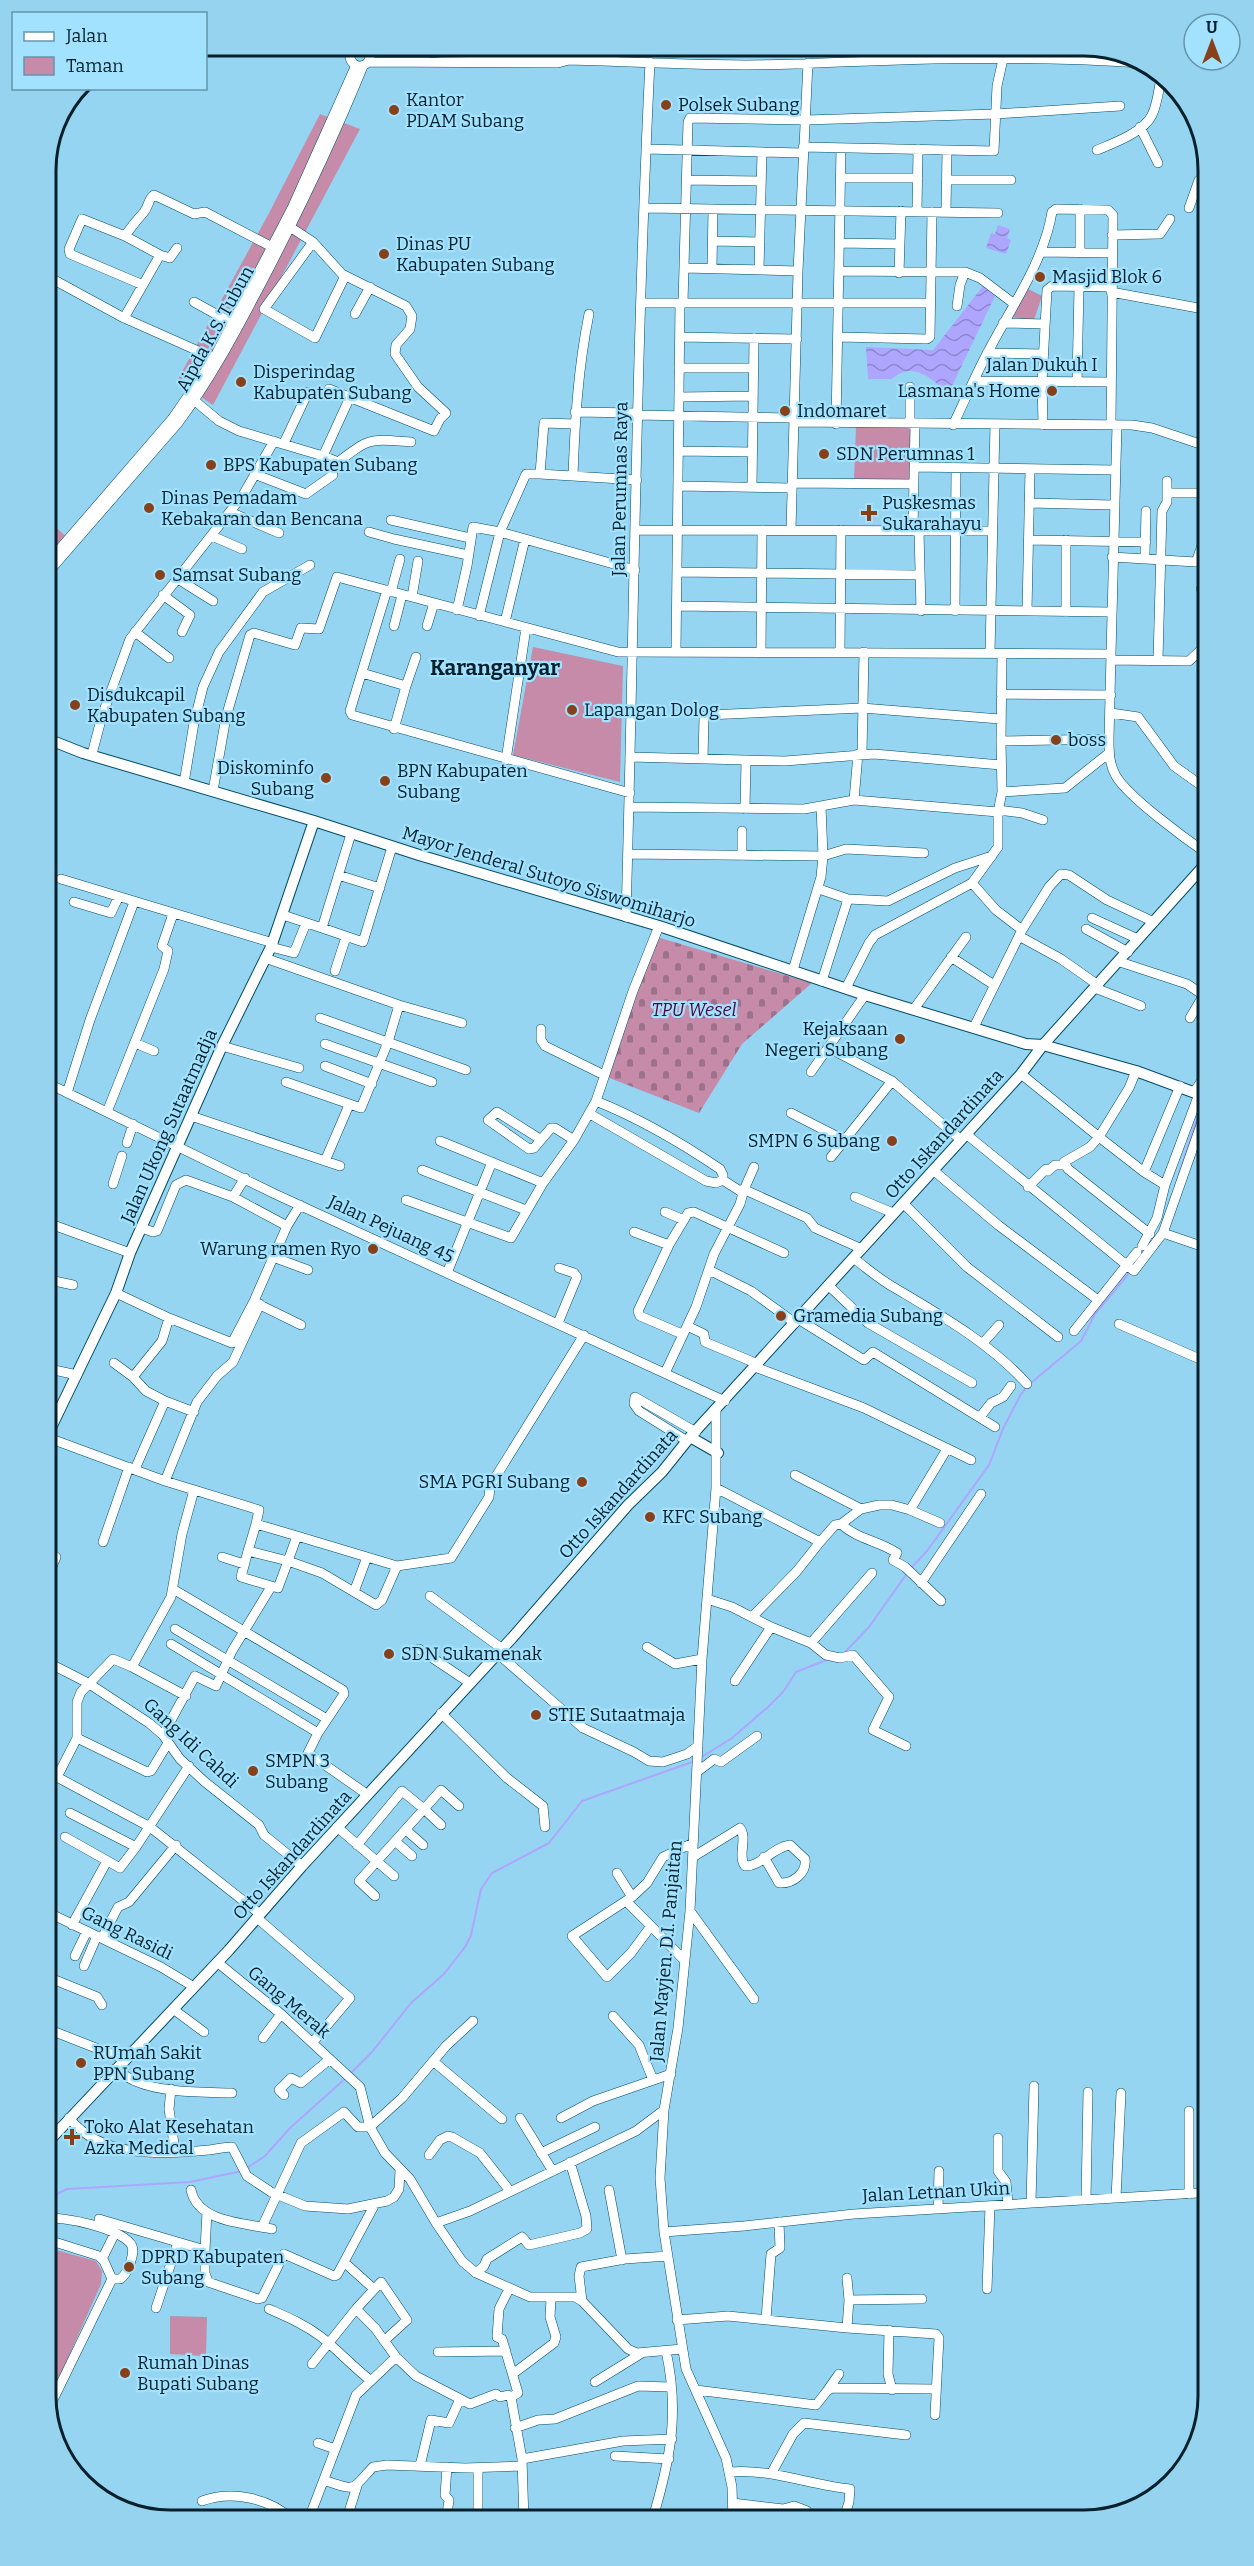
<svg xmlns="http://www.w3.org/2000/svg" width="1254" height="2566" viewBox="0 0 1254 2566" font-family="Bitter,serif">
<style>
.cemetery{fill:url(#cemetery-stones)}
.park{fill:#c58ba9}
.water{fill:url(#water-waves)}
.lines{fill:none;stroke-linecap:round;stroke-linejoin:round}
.stream{stroke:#aea6fe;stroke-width:2}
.minor-casing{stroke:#004d65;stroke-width:10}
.major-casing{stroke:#004d65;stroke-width:12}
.minor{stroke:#fff;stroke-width:9}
.major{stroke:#fff;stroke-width:10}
.poi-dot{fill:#87411a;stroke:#a2e2ff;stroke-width:2}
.labels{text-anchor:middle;stroke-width:4.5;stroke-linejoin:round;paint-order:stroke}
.poi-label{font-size:18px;fill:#06212c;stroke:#a2e2ff;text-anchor:start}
.street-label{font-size:18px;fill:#06212c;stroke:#a2e2ff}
.park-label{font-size:18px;font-style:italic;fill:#57043b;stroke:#a2e2ff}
.quarter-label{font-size:21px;font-weight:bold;fill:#06212c;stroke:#a2e2ff}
.rim{fill:none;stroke:#06212c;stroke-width:3}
</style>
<defs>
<pattern id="cemetery-stones" width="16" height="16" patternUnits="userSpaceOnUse" patternTransform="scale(1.5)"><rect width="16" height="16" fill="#c58ba9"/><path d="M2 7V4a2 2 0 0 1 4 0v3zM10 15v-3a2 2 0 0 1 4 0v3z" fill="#9e718a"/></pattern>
<pattern id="water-waves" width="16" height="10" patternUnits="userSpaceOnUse" patternTransform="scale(1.5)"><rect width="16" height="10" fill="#aea6fe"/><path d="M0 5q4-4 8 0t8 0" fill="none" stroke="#8c87ce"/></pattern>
</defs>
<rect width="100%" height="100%" fill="#95d5f1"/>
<path class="cemetery" d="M657 937 812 983 742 1044 699 1113 607 1077Z"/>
<path class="park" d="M320 114 360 129 213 405 177 381 268 215Z
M1026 288 1042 296 1034 320 1011 317Z
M856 427 914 428 912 482 854 480Z
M50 522 71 541 45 570V533Z
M533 647 623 666 620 782 513 755Z
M45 2247 96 2261 102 2271 101 2284 47 2405Z
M170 2316 207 2317 206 2356 170 2354Z"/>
<path class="water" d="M998 225 1010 229 1007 238 1011 240 1006 254 986 248 991 233 995 234Z
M983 286 995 296 952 386 942 388C928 375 910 362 892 379H868L866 347 933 350Z"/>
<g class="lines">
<path class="stream" d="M1177 1180 1203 1100
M1031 1383 1081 1341 1095 1314 1130 1272
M911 1568 927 1551 989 1465 1003 1429 1021 1394 1027 1387
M845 1652 869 1627 908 1572
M700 1758 732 1738 768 1707 783 1692 796 1672 829 1659
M351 2073 372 2052 411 2003 444 1974 465 1947 471 1935 481 1889 492 1873 549 1843 582 1801 695 1761
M247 2168 265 2156 290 2128 347 2077
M45 2200 67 2189 190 2182 242 2171"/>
<g class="minor-casing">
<path id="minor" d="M339 45 352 50
M350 56a10 10 0 1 1 20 0a10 10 0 1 1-20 0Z
M368 48 442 53 556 55 569 60
M1007 58 1008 45
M1082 59 1083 45
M602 61 605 45
M369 62 558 63 569 60C644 62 722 67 796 64 911 59 1026 55 1141 63
M1140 127 1158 163
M51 139 80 88
M803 147 994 151 997 86 1003 59
M646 149 803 153
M1097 150C1114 143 1144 132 1152 115 1158 103 1159 86 1162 73
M841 178H918
M687 180 761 181
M947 180H1011
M645 208 998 213
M1189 208 1199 180 1209 177
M917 211 918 149
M946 212 947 151
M290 227 313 242 264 309 315 338 345 276
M1112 235 1160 234 1170 219
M125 236C131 227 137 220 144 212 149 206 148 199 154 195L194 214 205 212 272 247
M713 241 760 242
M313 242 342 274 406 306 412 316 410 329 396 345 395 354 418 387 446 413 440 419 434 431 329 389
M840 243 900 244
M1042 252 1112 253
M1080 252V209
M160 255 170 258 177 248
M684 268 798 271
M712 268 713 209
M759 270 762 152
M839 271 965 272 980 278 1013 303
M899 273 901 211
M45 275 124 318 214 358
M1111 292 1209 310
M194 302 232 323
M641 303H929
M683 303 688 122 690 118 806 120 996 114 1120 106
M957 306 960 285 965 272
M1203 309 1209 287
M355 314 370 287
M124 318 160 255 125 236 82 219 69 249 70 254 143 285
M1003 323 1045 324
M680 337 797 339
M838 337 927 339 930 337 932 212
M987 353 1043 354
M679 368H753
M974 381 1111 382
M1077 382 1079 287
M910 387V424
M679 397 753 396
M195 401 219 421 239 431 323 456 350 397
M575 412 637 413
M637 415 794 418
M794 422 1132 425 1152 428 1209 447
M575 424 544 423 540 474 637 480
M836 424 841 148
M953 425C965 400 976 374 989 350 1012 306 1044 261 1052 212L1056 209 1108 210 1113 215 1111 424
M1043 425 1042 382 1047 290 1052 286 1111 287
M284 443 308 392
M679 451 752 452
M323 456 338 462C371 437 369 439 411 442
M915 467 1115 470
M254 474 306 494 333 475
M573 476C575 421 578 368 589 314
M792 483 914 484
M679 486 792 488
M752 487 754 338
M1167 493H1209
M1029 503 1113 505
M230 512 279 533
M391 520 470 538
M636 530 992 531
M791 530 798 271 808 63
M913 531 915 424
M919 531 921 611
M369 532 394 539 468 555
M212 536 242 549
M1030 540 1146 542
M1066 540V612
M1145 554 1146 511
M1112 557 1196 562 1207 532 1209 493
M45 566 172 419 214 358 292 208 356 65
M677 572 920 575
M45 576 178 423C211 379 236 331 262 282 299 211 333 140 363 66
M178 579 213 601
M1201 589 1209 590
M387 590 350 711 352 715 630 793
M391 592 400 559
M163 595 190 615 182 632
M412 597 418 561
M677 606 1111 612
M457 610 467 566 473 527 500 532 635 570
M955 611 956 468
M1027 611 1030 469
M479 616 500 532 526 474H540
M505 622 525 539
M394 626 402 595
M427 626 434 603
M135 632 169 658
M676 652 680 303
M761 652 762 530
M840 652 841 530
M990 653 995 424
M1002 654 1001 741 1109 739 1111 654
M1111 660 1189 661 1209 642
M1158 660 1162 511 1167 502V481
M362 673 406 686 394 729
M406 686 416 657
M1001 694 1111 695
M1111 713 1138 717 1174 766 1209 791
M1109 739C1109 751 1109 764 1116 776 1128 797 1187 840 1209 855
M92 754 102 716 130 639 243 495 274 441
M862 754 864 652
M630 757 785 761 874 754 1001 765
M703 759 704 717 707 715 862 708 1000 719
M506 760 526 628
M184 783 194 723 203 687 219 652 263 592 310 565
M213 791 226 717 250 635 254 633 295 645 301 628 319 629 337 577 618 652 1111 654 1117 425
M1002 792 1065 788 1109 753
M854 800 858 754
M629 807 804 809 854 800 998 812
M745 809 746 761
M998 810 1022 813 1043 820
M628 854 823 856 846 849 924 853
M742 856V831
M1197 874 1209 883
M338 875 380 888
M61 879 273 943
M972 883 996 910 1022 930
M819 889 848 899 888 901 955 868 992 856
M74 902 111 913 118 898
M283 915 322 928 351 834
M626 917C634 632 636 347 650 62
M1092 918 1138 939
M322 928 363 942 392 847
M1086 929 1128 952
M1019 936 1061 959 1098 985
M271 947 294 953 306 923
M951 957 994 985
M265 958 399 1005 462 1023
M1120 962 1187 984 1209 999
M793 970 821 877 823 856 821 806
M335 971 346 937
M822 981 848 899
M846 988 869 943 875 935 972 883 998 847V812L1002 792 1001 741
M1095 988 1141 1006
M914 1009 966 937
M320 1018 466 1070
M1190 1018 1203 996
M974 1027 1022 930 1049 887 1061 874 1069 875 1107 900 1154 922
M541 1029V1040L545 1046 604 1075
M135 1043 154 1051
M325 1044 432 1082
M222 1046 299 1068
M829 1048 892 1081 961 1140
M325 1066 372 1084
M811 1072 865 995
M1021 1074 1099 1137 1129 1088 1136 1071
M45 1082 275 1194 725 1401
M286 1082 361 1108 388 1042 399 1005
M1194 1092 1209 1070
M67 1093 90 1020 134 902
M596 1101C641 1119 680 1142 720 1169L723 1175V1180
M45 1106 54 1086
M107 1112 164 969 168 951 162 946 173 914
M791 1113 844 1140
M590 1114 706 1181 716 1183 723 1180 743 1193 740 1204 714 1254 696 1307 665 1373
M191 1116 340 1166
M966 1134 1134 1271 1163 1233 1201 1246
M540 1139 497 1112 488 1120 529 1149 534 1148 551 1128H555L574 1140
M440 1141 543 1183
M127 1143 133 1124
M831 1157 892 1081
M325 1161 349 1105
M422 1170 526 1210
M933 1170 998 1225 1098 1300
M1144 1172 1180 1086
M113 1184 122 1156
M1028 1187 1046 1169 1048 1171 1055 1165H1065
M743 1189 807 1218 815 1228 862 1249
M743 1192 754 1167
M233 1197 245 1178
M855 1197 893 1213
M406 1200 511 1238 543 1183 574 1140 596 1101 633 991 659 926
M1208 1200 1209 1201
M903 1203 967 1267 1058 1337
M45 1205 50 1189 45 1185
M665 1212 684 1220
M45 1222 130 1253
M142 1228 153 1232 157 1231 176 1185 186 1180 233 1197 287 1226
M634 1232 669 1245
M1163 1233 1209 1102
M1150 1234 1068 1169 1064 1162 1090 1147 1099 1137 1144 1172 1165 1185
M1142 1246 1157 1218 1165 1185 1199 1094
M273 1257 308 1270
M853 1258C867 1268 880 1280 895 1288 942 1316 990 1343 1027 1384
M709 1270 751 1291 795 1323
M447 1273 492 1162
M45 1279 73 1285
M828 1285 868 1323 972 1383
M116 1293 169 1318 232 1343 254 1301 287 1226 300 1205
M256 1303 301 1325
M798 1319 864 1360 873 1352 995 1427
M558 1323 577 1277 574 1273 559 1268
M1119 1324 1209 1363
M687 1326 704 1334 705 1342 758 1364
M1074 1331 1137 1252
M682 1334 640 1316 638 1311 669 1245 688 1213 694 1212 784 1253
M983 1343 999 1325
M114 1363 133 1377
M755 1367 864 1408 971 1460
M45 1368 77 1375
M165 1401 146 1391 133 1377 162 1341 169 1318
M716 1409V1488L702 1659 690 1911 678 2028 664 2110 660 2178 664 2232 686 2369 726 2458 732 2487 733 2521
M980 1417 991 1403 1003 1397 1011 1386
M46 1437 165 1481 259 1510 256 1524 297 1536
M687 1441 639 1411 634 1404 635 1397 696 1432
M135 1469 165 1401 194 1412
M795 1475 861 1509
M165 1481 197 1402 217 1376 233 1362 260 1304
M716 1488 820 1542 797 1571 752 1617
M194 1490 182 1534 171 1597 132 1667 113 1659 81 1692 77 1702V1738L57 1777 150 1827 260 1914
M910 1510 947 1449
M841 1524C857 1539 879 1541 897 1553L893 1560 905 1567 941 1601
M103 1542 129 1467
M820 1542 835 1525 841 1524 861 1509 879 1505H892L910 1510 940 1523
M248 1551 256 1524
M222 1557 244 1564
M397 1566 382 1600 376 1605 322 1573 288 1561 278 1588 241 1577 248 1551 288 1561 297 1536 397 1566 451 1558 489 1497 490 1486 584 1335
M45 1583 56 1557
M921 1583 981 1494
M173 1589 343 1690 344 1694 318 1733 308 1753 368 1795
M354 1592 367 1557
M430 1596 501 1648
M707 1599 732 1607 771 1627 811 1643 826 1655 840 1658 853 1655 889 1697 873 1730 906 1746
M175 1629 327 1719
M811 1643 872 1573
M171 1644 318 1733
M647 1647 675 1664 702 1659
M419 1649 470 1683
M497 1653 583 1728 634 1752 649 1761 663 1762 687 1754 698 1746
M45 1661 88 1683 149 1723 163 1735 180 1759 205 1782 259 1825 264 1835 302 1866
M132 1667 186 1696
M735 1681 771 1627
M441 1713 507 1778 543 1806 545 1827
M163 1735 195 1676 216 1686 232 1651 271 1587
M77 1738 147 1772 151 1771 168 1743
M697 1772 714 1759 721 1762 757 1736
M70 1813 136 1847 189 1766
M441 1825 424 1809 441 1790 459 1806
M337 1827 394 1876
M406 1830 423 1845
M65 1837 120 1868 136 1847
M396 1842 412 1856
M357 1845 402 1791 424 1809 359 1881 375 1896
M693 1857 740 1828C748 1838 737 1856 745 1866 760 1867 773 1847 790 1845L805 1859C807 1873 793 1884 779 1883L764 1857
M617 1873 632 1897
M626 1901 651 1926
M45 1911 161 1967 194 1987
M690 1911 754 1999
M257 1918 350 1998 313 2042
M72 1925 107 1861
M102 1938 118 1907 129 1902 176 1845
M75 1956 87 1931
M685 1961 651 1926 631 1953 607 1977 572 1936 632 1897 647 1883 663 1857 693 1843
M217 1962 281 2014 360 2087 370 2127 385 2153 410 2179 436 2223 462 2261 476 2273 530 2297H575L582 2301 628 2349 637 2353 682 2349
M84 1966 97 1936
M45 1976 97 1997 102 2005
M173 2009 204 2032
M613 2016 639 2045 653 2080
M50 2030 124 2059
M263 2038 281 2014
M433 2061 502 2119
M115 2069C121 2073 128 2078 135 2081 161 2093 204 2092 232 2093
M171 2089 169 2109 175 2151
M284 2095 279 2090 291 2078 301 2083 330 2059
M1189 2111V2194
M69 2118C102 2159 161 2154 209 2150 217 2149 224 2147 232 2147L247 2176 271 2192 305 2206 348 2209 387 2201 394 2197 399 2189 400 2170
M520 2118 552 2170
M561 2118 593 2101 671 2074
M998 2138V2171L1006 2182 1008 2204
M541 2153 595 2127
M429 2155 440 2140 448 2136 452 2137 480 2153 510 2191
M191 2190C198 2223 245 2223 272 2229
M609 2190 622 2260
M1116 2198 1121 2093
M1086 2200 1088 2092
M1031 2203 1034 2086
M938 2209 939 2171
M45 2219C61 2215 124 2229 132 2246 134 2252 132 2257 130 2264 128 2270 126 2275 120 2279H112
M99 2219 205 2250V2273L208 2282 258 2299 262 2298 284 2254 334 2276 337 2275 375 2204
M436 2223 470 2211 636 2131 664 2110
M262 2227 301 2143 344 2112 358 2127H370L402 2098 446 2046 473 2021
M664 2232 744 2226 854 2214 1198 2193 1209 2188
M45 2239 99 2256 104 2261 112 2279 48 2410
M205 2250 207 2212
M102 2259 115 2233
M345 2263 374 2289
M476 2273 484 2266 487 2259 522 2237 529 2245 580 2233 587 2229 586 2216 570 2162
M509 2289 499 2309 497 2337 502 2339 518 2393 511 2397 522 2459 524 2521
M987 2289 990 2206
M849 2300 922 2299
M582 2301 579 2276 581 2267 625 2259 668 2256
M156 2308 178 2242
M269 2309C287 2317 304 2324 320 2336 337 2349 352 2366 370 2380
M356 2309 375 2328 396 2357 416 2376 470 2404 496 2394 500 2397 508 2395 511 2397
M766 2319 771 2254 780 2248 779 2222
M677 2320 728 2316 847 2328 936 2334 939 2338 935 2415
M847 2328 849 2300 847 2278
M889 2330 888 2374 892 2390
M438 2352 506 2351
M312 2364 356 2309 381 2282 407 2320 384 2341
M514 2373 554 2343 556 2337 550 2317 551 2299
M595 2382 642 2353
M696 2390 816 2405 827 2391 832 2388 935 2389
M827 2391 839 2374
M515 2428 538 2420 555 2419 638 2386 670 2387
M318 2443 335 2449
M615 2456 669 2459
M522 2459 623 2441 672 2439
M420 2466 431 2420 449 2423 460 2399
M478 2468V2521
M729 2472C769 2468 810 2485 850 2489L849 2502 843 2521
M771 2474 793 2434 804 2423 906 2435
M324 2480C357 2492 351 2490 373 2467L387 2465 465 2468 522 2466
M202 2501C232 2490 271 2498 294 2521
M733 2503 783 2509 794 2506 807 2511 803 2521
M348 2515 380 2521
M308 2521 356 2395 396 2357
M346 2521 357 2486
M446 2521 449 2500 445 2495 447 2467
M652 2521C670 2461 680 2414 666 2351
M895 2521 897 2514"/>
</g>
<g class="major-casing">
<path id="major" d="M45 738 83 753 314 821 419 855 659 926 865 995 1000 1036 1026 1044 1043 1045 1136 1071 1209 1098
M690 1437 718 1453
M45 1440 116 1293 130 1253 222 1046 271 947 314 821
M45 2145 229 1950 302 1866 512 1638 628 1505 662 1472 690 1437 1021 1074 1043 1045 1209 860"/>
</g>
<use href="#minor" class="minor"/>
<use href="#major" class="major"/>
</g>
<g class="poi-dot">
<circle cx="666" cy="105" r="6"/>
<circle cx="394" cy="110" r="6"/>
<circle cx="384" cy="254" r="6"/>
<circle cx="1040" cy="277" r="6"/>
<circle cx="241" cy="382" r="6"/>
<circle cx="1052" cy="391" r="6"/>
<circle cx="785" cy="411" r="6"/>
<circle cx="824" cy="454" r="6"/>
<circle cx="211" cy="465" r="6"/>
<circle cx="149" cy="508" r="6"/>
<path d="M866 504h6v6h6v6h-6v6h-6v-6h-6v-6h6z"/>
<circle cx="160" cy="575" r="6"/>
<circle cx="75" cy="705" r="6"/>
<circle cx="572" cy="710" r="6"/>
<circle cx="1056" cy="740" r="6"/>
<circle cx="326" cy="778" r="6"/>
<circle cx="385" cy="781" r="6"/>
<circle cx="900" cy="1039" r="6"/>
<circle cx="892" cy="1141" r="6"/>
<circle cx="373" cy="1249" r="6"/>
<circle cx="781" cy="1316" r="6"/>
<circle cx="582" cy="1482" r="6"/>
<circle cx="650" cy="1517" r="6"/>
<circle cx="389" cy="1654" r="6"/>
<circle cx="536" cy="1715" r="6"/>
<circle cx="253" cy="1771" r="6"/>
<circle cx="81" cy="2063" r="6"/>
<path d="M69 2128h6v6h6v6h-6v6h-6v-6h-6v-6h6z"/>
<circle cx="129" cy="2267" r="6"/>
<circle cx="125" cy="2373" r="6"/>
</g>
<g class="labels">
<g class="poi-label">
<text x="406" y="106">Kantor<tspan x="406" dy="21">PDAM Subang</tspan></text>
<text x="678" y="111">Polsek Subang</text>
<text x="396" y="250">Dinas PU<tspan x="396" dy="21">Kabupaten Subang</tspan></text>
<text x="1052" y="283">Masjid Blok 6</text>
<text x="253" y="378">Disperindag<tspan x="253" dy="21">Kabupaten Subang</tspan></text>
<text x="1040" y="397" text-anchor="end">Lasmana's Home</text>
<text x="797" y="417">Indomaret</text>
<text x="836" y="460">SDN Perumnas 1</text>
<text x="223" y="471">BPS Kabupaten Subang</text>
<text x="161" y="504">Dinas Pemadam<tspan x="161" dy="21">Kebakaran dan Bencana</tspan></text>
<text x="882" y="509">Puskesmas<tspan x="882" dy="21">Sukarahayu</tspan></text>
<text x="172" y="581">Samsat Subang</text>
<text x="87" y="701">Disdukcapil<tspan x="87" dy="21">Kabupaten Subang</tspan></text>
<text x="584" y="716">Lapangan Dolog</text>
<text x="1068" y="746">boss</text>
<text x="314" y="774" text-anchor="end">Diskominfo<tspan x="314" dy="21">Subang</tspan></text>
<text x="397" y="777">BPN Kabupaten<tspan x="397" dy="21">Subang</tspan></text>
<text x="888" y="1035" text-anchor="end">Kejaksaan<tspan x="888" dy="21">Negeri Subang</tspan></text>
<text x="880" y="1147" text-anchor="end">SMPN 6 Subang</text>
<text x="361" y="1255" text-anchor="end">Warung ramen Ryo</text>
<text x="793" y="1322">Gramedia Subang</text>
<text x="570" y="1488" text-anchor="end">SMA PGRI Subang</text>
<text x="662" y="1523">KFC Subang</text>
<text x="401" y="1660">SDN Sukamenak</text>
<text x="548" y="1721">STIE Sutaatmaja</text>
<text x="265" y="1767">SMPN 3<tspan x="265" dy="21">Subang</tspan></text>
<text x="93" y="2059">RUmah Sakit<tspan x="93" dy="21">PPN Subang</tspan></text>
<text x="84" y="2133">Toko Alat Kesehatan<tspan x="84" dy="21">Azka Medical</tspan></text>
<text x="141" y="2263">DPRD Kabupaten<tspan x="141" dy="21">Subang</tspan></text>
<text x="137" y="2369">Rumah Dinas<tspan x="137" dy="21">Bupati Subang</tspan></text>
</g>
<g class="street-label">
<text transform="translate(215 329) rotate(-61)" y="6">Aipda K.S. Tubun</text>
<text x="1042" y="371">Jalan Dukuh I</text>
<text transform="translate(620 489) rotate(-89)" y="6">Jalan Perumnas Raya</text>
<text transform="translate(549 877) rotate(17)" y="6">Mayor Jenderal Sutoyo Siswomiharjo</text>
<text transform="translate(169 1126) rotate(-66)" y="6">Jalan Ukong Sutaatmadja</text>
<text transform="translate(944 1134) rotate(-48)" y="6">Otto Iskandardinata</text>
<text transform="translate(391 1229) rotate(25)" y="6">Jalan Pejuang 45</text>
<text transform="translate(618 1494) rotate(-48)" y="6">Otto Iskandardinata</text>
<text transform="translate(191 1743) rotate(43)" y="6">Gang Idi Cahdi</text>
<text transform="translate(292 1855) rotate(-48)" y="6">Otto Iskandardinata</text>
<text transform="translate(127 1933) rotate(26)" y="6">Gang Rasidi</text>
<text transform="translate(666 1951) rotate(-85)" y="6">Jalan Mayjen. D.I. Panjaitan</text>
<text transform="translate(289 2002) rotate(40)" y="6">Gang Merak</text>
<text transform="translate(936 2192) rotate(-3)" y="6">Jalan Letnan Ukin</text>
</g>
<g class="park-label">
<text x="694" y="1016">TPU Wesel</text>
</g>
<g class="quarter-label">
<text x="495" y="675">Karanganyar</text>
</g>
</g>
<path d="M0 0H1254V2566H0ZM170 56H1084A114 114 0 0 1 1198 170V2396A114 114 0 0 1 1084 2510H170A114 114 0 0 1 56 2396V170A114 114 0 0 1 170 56Z" fill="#96d3ee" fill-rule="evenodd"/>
<path class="rim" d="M170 56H1084A114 114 0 0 1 1198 170V2396A114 114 0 0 1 1084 2510H170A114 114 0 0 1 56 2396V170A114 114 0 0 1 170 56Z"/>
<rect x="12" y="12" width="195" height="78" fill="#a2e2ff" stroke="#6495ab" stroke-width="1.5"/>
<rect x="24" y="32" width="30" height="9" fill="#ffffff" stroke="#6495ab" stroke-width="1.5"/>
<text x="66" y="42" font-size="18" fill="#06212c">Jalan</text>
<rect x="24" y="57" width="30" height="18" fill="#c58ba9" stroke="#6495ab" stroke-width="1.5"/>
<text x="66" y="72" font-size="18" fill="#06212c">Taman</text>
<g transform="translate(1212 42)"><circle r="28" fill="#a2e2ff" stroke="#6495ab" stroke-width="1.5"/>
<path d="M0-4.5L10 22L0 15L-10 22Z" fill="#87411a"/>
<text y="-9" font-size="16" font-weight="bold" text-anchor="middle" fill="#06212c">U</text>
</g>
</svg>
